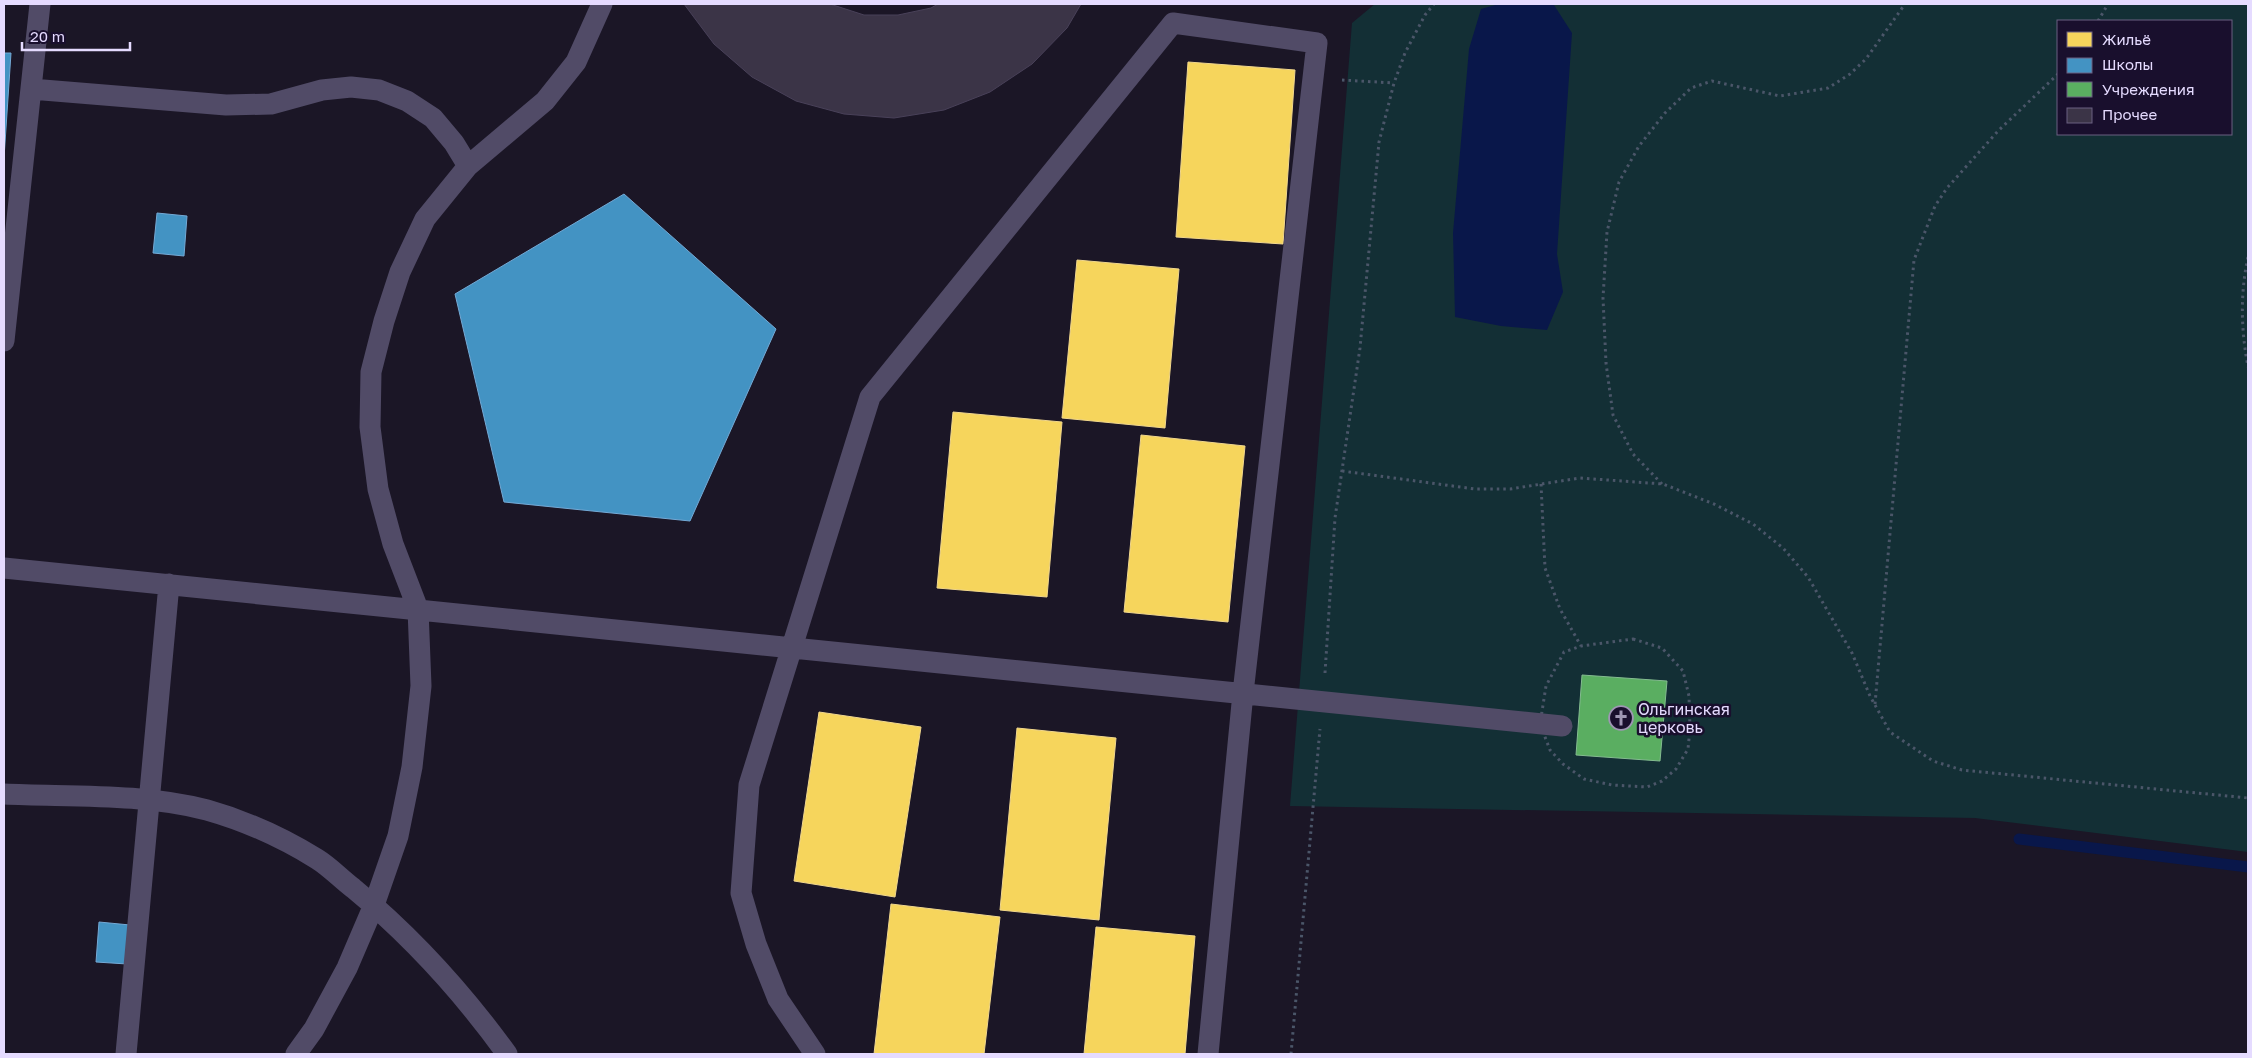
<svg xmlns="http://www.w3.org/2000/svg" width="2252" height="1058" viewBox="0 0 2252 1058" font-family="'Golos Text',sans-serif">
<style>
.green{fill:#132f35;fill-rule:evenodd}
.water{fill:#09174a}
.homes{fill:#f6d55c;stroke:#f1d78d}
.schools{fill:#4393c3;stroke:#74a9d5}
.public{fill:#5aae61;stroke:#84bc90}
.lines{fill:none;stroke-linecap:round;stroke-linejoin:round}
.stream{stroke:#09174a;stroke-width:11}
.building{fill:#3b3447;stroke:#494159}
.path{stroke:#4b5669;stroke-width:3;stroke-dasharray:2.5 4;stroke-linecap:butt}
.lane{stroke:#514b67;stroke-width:21}
.labels{text-anchor:middle;stroke-width:5;stroke-linejoin:round;paint-order:stroke}
.poi-label{font-size:16px;fill:#e5dbff;stroke:#190f2d;text-anchor:start}
</style>
<rect width="100%" height="100%" fill="#1b1626"/>
<path class="green" d="M1375 4H2248V852L1975 818 1290 806 1352 23ZM2058 21H2231V134H2058Z"/>
<path class="water" d="M1499 4 1554 5 1572 33 1557 254 1563 292 1547 330 1501 326 1455 317 1453 233 1469 49 1481 9Z"/>
<path class="homes" d="M1188 62 1295 70 1283 244 1176 237Z
M1077 260 1179 269 1165 428 1062 418Z
M953 412 1062 422 1047 597 937 588Z
M1141 435 1245 446 1228 622 1124 612Z
M819 712 921 727 895 897 794 881Z
M1017 728 1116 738 1099 920 1000 910Z
M891 904 1000 917 984 1054H874Z
M1096 927 1195 936 1185 1054H1084Z"/>
<path class="schools" d="M4 53H11L4 158Z
M624 194 776 329 690 521 504 502 455 294Z
M157 213 187 216 184 256 153 253Z
M99 922 130 925 127 964 96 962Z"/>
<path class="public" d="M1582 675 1667 681 1660 761 1576 755Z"/>
<g class="lines">
<path class="stream" d="M2019 839 2248 867"/>
</g>
<path class="building" d="M684 4H830L864 15H898L931 8 938 4H1081L1067 28 1032 64 990 92 944 110 894 118 844 114 796 101 752 77 714 44Z"/>
<g class="lines">
<path class="path" d="M2098 21 2108 4
M1342 80 1394 83
M2248 257C2240 294 2241 330 2248 367
M1342 471 1475 489H1510L1580 478 1663 484 1714 504 1753 524 1783 548 1808 577 1852 653 1870 696 1890 732 1933 761 1962 770 2248 798
M1541 484 1545 568 1560 609 1581 646
M1662 484 1633 454 1613 415 1606 363 1603 298 1607 232 1619 182 1639 146 1665 113 1691 88 1712 81 1780 96 1828 88 1850 74 1866 59 1905 4
M1633 639 1662 648 1683 671 1689 696 1690 729 1688 749 1676 769 1662 781 1647 787 1612 785 1584 779 1563 764 1550 750 1540 724 1546 686 1564 652 1581 646Z
M1325 673 1335 518 1360 348 1379 142 1394 83 1405 53 1425 15 1434 4
M1875 704 1914 260 1935 206 1947 188 1998 131 2058 74
M1291 1054 1320 729"/>
<path class="lane" d="M31 89 226 105 271 104 322 90 351 87 379 90 407 101 433 118 454 143 468 166
M4 341 40 4
M4 568 1562 726
M4 794C71 797 142 793 207 810 246 821 283 838 317 859 330 867 341 879 353 888 411 936 463 993 507 1054
M126 1054 169 584
M296 1054 314 1029 347 968 374 905 398 836 412 767 421 686 418 609 393 544 378 489 370 427 371 372 384 321 400 272 425 219 468 166 545 101 576 62 602 4
M815 1054 778 999 756 944 741 893 749 785 870 397 1173 23 1317 43 1243 693 1208 1054"/>
</g>
<defs>
<g id="church-ring" transform="scale(1.25)"><circle r="9.5" fill="#190f2d" stroke="#9e96b3" stroke-width="1.5"/><path d="M-1.2-6h2.4v3.5h3.3v2.4h-3.3V6h-2.4V-.1h-3.3v-2.4h3.3Z" fill="#9e96b3"/></g>
</defs>
<g fill-rule="evenodd">
<use href="#church-ring" x="1621" y="718"/>
</g>
<g class="labels">
<g class="poi-label">
<text x="1638" y="715">Ольгинская<tspan x="1638" dy="18">церковь</tspan></text>
</g>
</g>
<rect width="2252" height="1058" fill="none" stroke="#e5dbff" stroke-width="10"/>
<rect x="2057" y="20" width="175" height="115" fill="#190f2d" stroke="#6b6181"/>
<rect x="2067" y="32" width="25" height="15" fill="#f6d55c" stroke="#6b6181"/>
<text x="2102" y="45" font-size="15" fill="#e5dbff">Жильё</text>
<rect x="2067" y="58" width="25" height="15" fill="#4393c3" stroke="#6b6181"/>
<text x="2102" y="70" font-size="15" fill="#e5dbff">Школы</text>
<rect x="2067" y="82" width="25" height="15" fill="#5aae61" stroke="#6b6181"/>
<text x="2102" y="95" font-size="15" fill="#e5dbff">Учреждения</text>
<rect x="2067" y="108" width="25" height="15" fill="#3b3447" stroke="#6b6181"/>
<text x="2102" y="120" font-size="15" fill="#e5dbff">Прочее</text>
<path d="M22 42v8h108v-8" fill="none" stroke="#e5dbff" stroke-width="2.5"/>
<text x="30" y="42" font-size="15" fill="#e5dbff" stroke="#190f2d" stroke-width="4" paint-order="stroke">20 m</text>
</svg>
